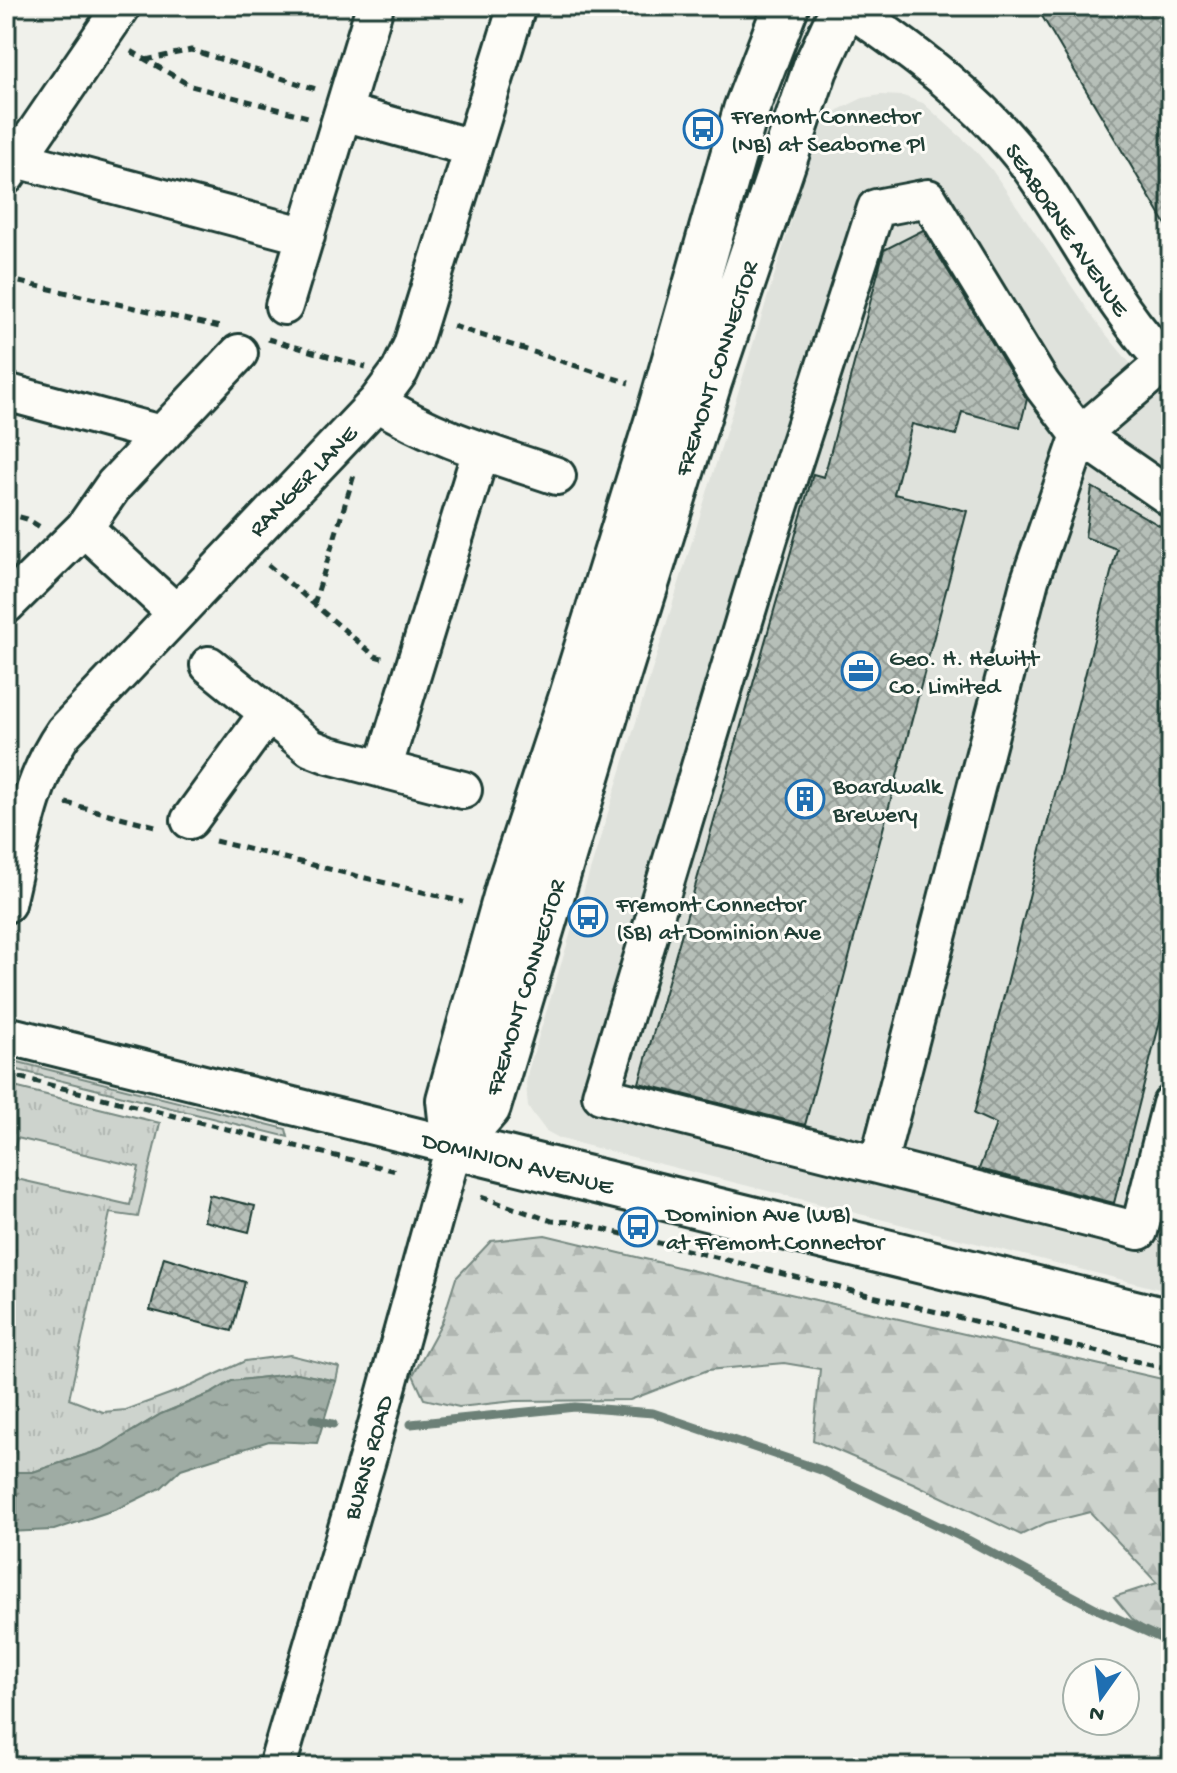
<svg xmlns="http://www.w3.org/2000/svg" width="1177" height="1773" viewBox="0 0 1177 1773" font-family="'Gochi Hand',sans-serif">
<style>
.built{fill:#dfe2dc}
.grass{fill:url(#grass-tufts);stroke:#768880;stroke-width:2;fill-rule:evenodd}
.forest{fill:url(#forest-firs);stroke:#768880;stroke-width:2}
.water{fill:url(#water-ripples);stroke:#6c8077;stroke-width:2}
.lines{fill:none;stroke-linecap:round;stroke-linejoin:round}
.stream{stroke:#6c8077;stroke-width:9}
.building{fill:url(#building-cross-hatch);stroke:#1f3d34;stroke-width:2}
.minor-casing{stroke:#1f3d34;stroke-width:42}
.major-casing{stroke:#1f3d34;stroke-width:50}
.path{stroke:#1f3d34;stroke-width:5;stroke-dasharray:8 6;stroke-linecap:butt}
.minor{stroke:#fdfcf7;stroke-width:36}
.major{stroke:#fdfcf7;stroke-width:44}
.labels{text-anchor:middle;stroke-width:6;stroke-linejoin:round;paint-order:stroke}
.poi-label{font-size:24px;fill:#1f3d34;stroke:#fdfcf7;text-anchor:start}
.street-label{font-size:24px;fill:#1f3d34;stroke:#fdfcf7}
</style>
<defs>
<pattern id="grass-tufts" width="24" height="20" patternUnits="userSpaceOnUse" patternTransform="scale(2)"><rect width="24" height="20" fill="#cdd3cd"/><path d="M3 7l-1-3M5 7V3M7 7l1-3M15 17l-1-3M17 17v-4M19 17l1-3" fill="none" stroke="#b0b6b1"/></pattern>
<pattern id="forest-firs" width="22" height="20" patternUnits="userSpaceOnUse" patternTransform="scale(2)"><rect width="22" height="20" fill="#cdd3cd"/><path d="M5 1l3.5 6h-7zM16 11l3.5 6h-7z" fill="#b0b6b1"/></pattern>
<pattern id="water-ripples" width="26" height="14" patternUnits="userSpaceOnUse" patternTransform="scale(2)"><rect width="26" height="14" fill="#9faca4"/><path d="M2 4q2-2 4 0t4 0M15 11q2-2 4 0t4 0" fill="none" stroke="#818d86"/></pattern>
<pattern id="building-cross-hatch" width="8" height="8" patternUnits="userSpaceOnUse" patternTransform="scale(2)"><rect width="8" height="8" fill="#b6bfb8"/><path d="M0 0l8 8M0 8l8-8" fill="none" stroke="#939c96"/></pattern>
</defs>
<rect width="100%" height="100%" fill="#f0f1eb"/>
<filter id="ink" filterUnits="userSpaceOnUse"><feTurbulence type="fractalNoise" baseFrequency=".0125" numOctaves="2"/><feDisplacementMap in="SourceGraphic" scale="16" xChannelSelector="R" yChannelSelector="G"/><feConvolveMatrix kernelMatrix="1 2 1 2 8 2 1 2 1" color-interpolation-filters="sRGB"/></filter>
<g filter="url(#ink)">
<path class="built" d="M881 95 903 96 923 103 973 148 992 170 1099 326 1145 381 1171 403V1292L561 1139 546 1131 528 1107 526 1084 528 1071 815 144 823 127 838 110 863 98Z"/>
<path class="grass" d="M6 1059 286 1129 288 1137 6 1067Z
M6 1085 160 1123 138 1217 110 1213 69 1399 103 1412 126 1410 191 1386 245 1361 290 1355 339 1367 336 1381 297 1373 232 1381 212 1393 161 1414 103 1449 33 1472H6V1145L11 1125 6 1124ZM17 1138 139 1167 130 1205 8 1177Z"/>
<path class="forest" d="M545 1235 807 1298 1171 1381V1645L1133 1620 1114 1597 1157 1583 1090 1512 1046 1523 1021 1535 913 1483 813 1440 820 1369 784 1363 708 1370 630 1400 515 1401 459 1407 424 1399 413 1375 442 1322 456 1278 491 1241Z"/>
<path class="water" d="M297 1373 336 1381 317 1443 269 1441 181 1469 161 1488 117 1509 54 1530 6 1532V1472H33L103 1449 161 1414 212 1393 232 1381Z"/>
<g class="lines">
<path class="stream" d="M313 1419 333 1424
M411 1424 575 1407 653 1413 821 1470 968 1540 1099 1610 1171 1643"/>
</g>
<path class="building" d="M1036 6H1171V233Z
M923 230 1027 399 1020 427 962 412 956 435 912 424 894 494 967 511 805 1125 639 1083 813 474 824 477 884 250Z
M1092 487 1171 532V978L1114 1203 979 1169 996 1124 974 1114 1117 549 1085 537Z
M209 1195 255 1206 249 1232 204 1221Z
M164 1257 245 1282 232 1331 150 1310Z"/>
<g class="lines">
<g class="minor-casing">
<path id="minor" d="M847 6C913 52 981 101 1030 167 1078 233 1112 309 1171 368
M343 112 472 148
M17 159 306 236
M6 176 122 6
M284 306 375 6
M6 392 161 434
M377 402C433 438 494 455 557 476
M1171 498 1080 435 1042 385 928 198 876 208 769 538 601 1095 1139 1231 1171 1104
M84 528 175 612
M6 605 84 528 114 485 239 353
M209 665 311 748 329 755 463 790
M383 769 481 451
M190 820 268 713
M6 904C20 846 29 782 64 732L377 402 400 371 412 345 517 6
M6 1035 454 1146 369 1453 277 1767
M878 1164 1030 580 1080 435 1165 362"/>
</g>
<g class="major-casing">
<path id="major" d="M454 1146 488 1107 612 693 709 382 815 69 844 6
M454 1146 449 1100 509 886 572 696 657 422 746 110 786 6
M454 1146 1171 1322"/>
</g>
<path class="path" d="M131 51 191 86 308 117
M146 60 191 50 316 89
M6 279 220 327
M453 326 629 383
M268 339 366 367
M6 513 27 519 42 528
M268 565 375 656 385 659
M314 604 354 475
M66 803 159 827
M215 841 463 902
M6 1074 400 1172
M481 1197 552 1221 574 1222 1171 1370"/>
<use href="#minor" class="minor"/>
<use href="#major" class="major"/>
</g>
</g>
<defs>
<g id="bus-ring" transform="scale(2)"><circle r="9.5" fill="#fdfcf7" stroke="#1f6fb2" stroke-width="1.5"/><path d="M-5-6H5V4H4V6H2V4H-2V6H-4V4H-5ZM-3.5-4V0h7V-4ZM-3.5 1.2v1.5H-2V1.2ZM2 1.2v1.5H3.5V1.2Z" fill="#1f6fb2"/></g>
<g id="office-ring" transform="scale(2)"><circle r="9.5" fill="#fdfcf7" stroke="#1f6fb2" stroke-width="1.5"/><path d="M-6-3h4V-5.5h4V-3h4V5H-6ZM-1-4.5V-3h2v-1.5ZM-6 0V1H6V0Z" fill="#1f6fb2"/></g>
<g id="building-ring" transform="scale(2)"><circle r="9.5" fill="#fdfcf7" stroke="#1f6fb2" stroke-width="1.5"/><path d="M-4-6H4V6H1V3H-1V6H-4ZM-2.5-4.3h1.7v1.8h-1.7ZM.8-4.3h1.7v1.8H.8ZM-2.5-1h1.7V.8h-1.7ZM.8-1h1.7V.8H.8Z" fill="#1f6fb2"/></g>
</defs>
<g fill-rule="evenodd">
<use href="#bus-ring" x="703" y="129"/>
<use href="#office-ring" x="861" y="671"/>
<use href="#building-ring" x="805" y="799"/>
<use href="#bus-ring" x="588" y="917"/>
<use href="#bus-ring" x="638" y="1227"/>
</g>
<g class="labels">
<g class="poi-label">
<text x="731" y="123">Fremont Connector<tspan x="731" dy="28">(NB) at Seaborne Pl</tspan></text>
<text x="889" y="665">Geo. H. Hewitt<tspan x="889" dy="28">Co. Limited</tspan></text>
<text x="833" y="793">Boardwalk<tspan x="833" dy="28">Brewery</tspan></text>
<text x="616" y="911">Fremont Connector<tspan x="616" dy="28">(SB) at Dominion Ave</tspan></text>
<text x="666" y="1221">Dominion Ave (WB)<tspan x="666" dy="28">at Fremont Connector</tspan></text>
</g>
<g class="street-label">
<text transform="translate(1068 229) rotate(56)" y="8">SEABORNE AVENUE</text>
<text transform="translate(715 368) rotate(-72)" y="8">FREMONT CONNECTOR</text>
<text transform="translate(302 480) rotate(-46)" y="8">RANGER LANE</text>
<text transform="translate(524 987) rotate(-73)" y="8">FREMONT CONNECTOR</text>
<text transform="translate(518 1162) rotate(14)" y="8">DOMINION AVENUE</text>
<text transform="translate(367 1457) rotate(-74)" y="8">BURNS ROAD</text>
</g>
</g>
<rect width="1177" height="1773" fill="none" stroke="#fdfcf7" stroke-width="32"/>
<rect x="16" y="16" width="1145" height="1741" fill="none" stroke="#1f3d34" stroke-width="3" filter="url(#ink)"/>
<g transform="translate(1101 1697) rotate(194)"><circle r="38" fill="#fdfcf7" stroke="#a4b0a9" stroke-width="2"/>
<path d="M0-6L14 30L0 20L-14 30Z" fill="#1f6fb2"/>
<text y="-12" font-size="22" font-weight="bold" text-anchor="middle" fill="#1f3d34">N</text>
</g>
</svg>
